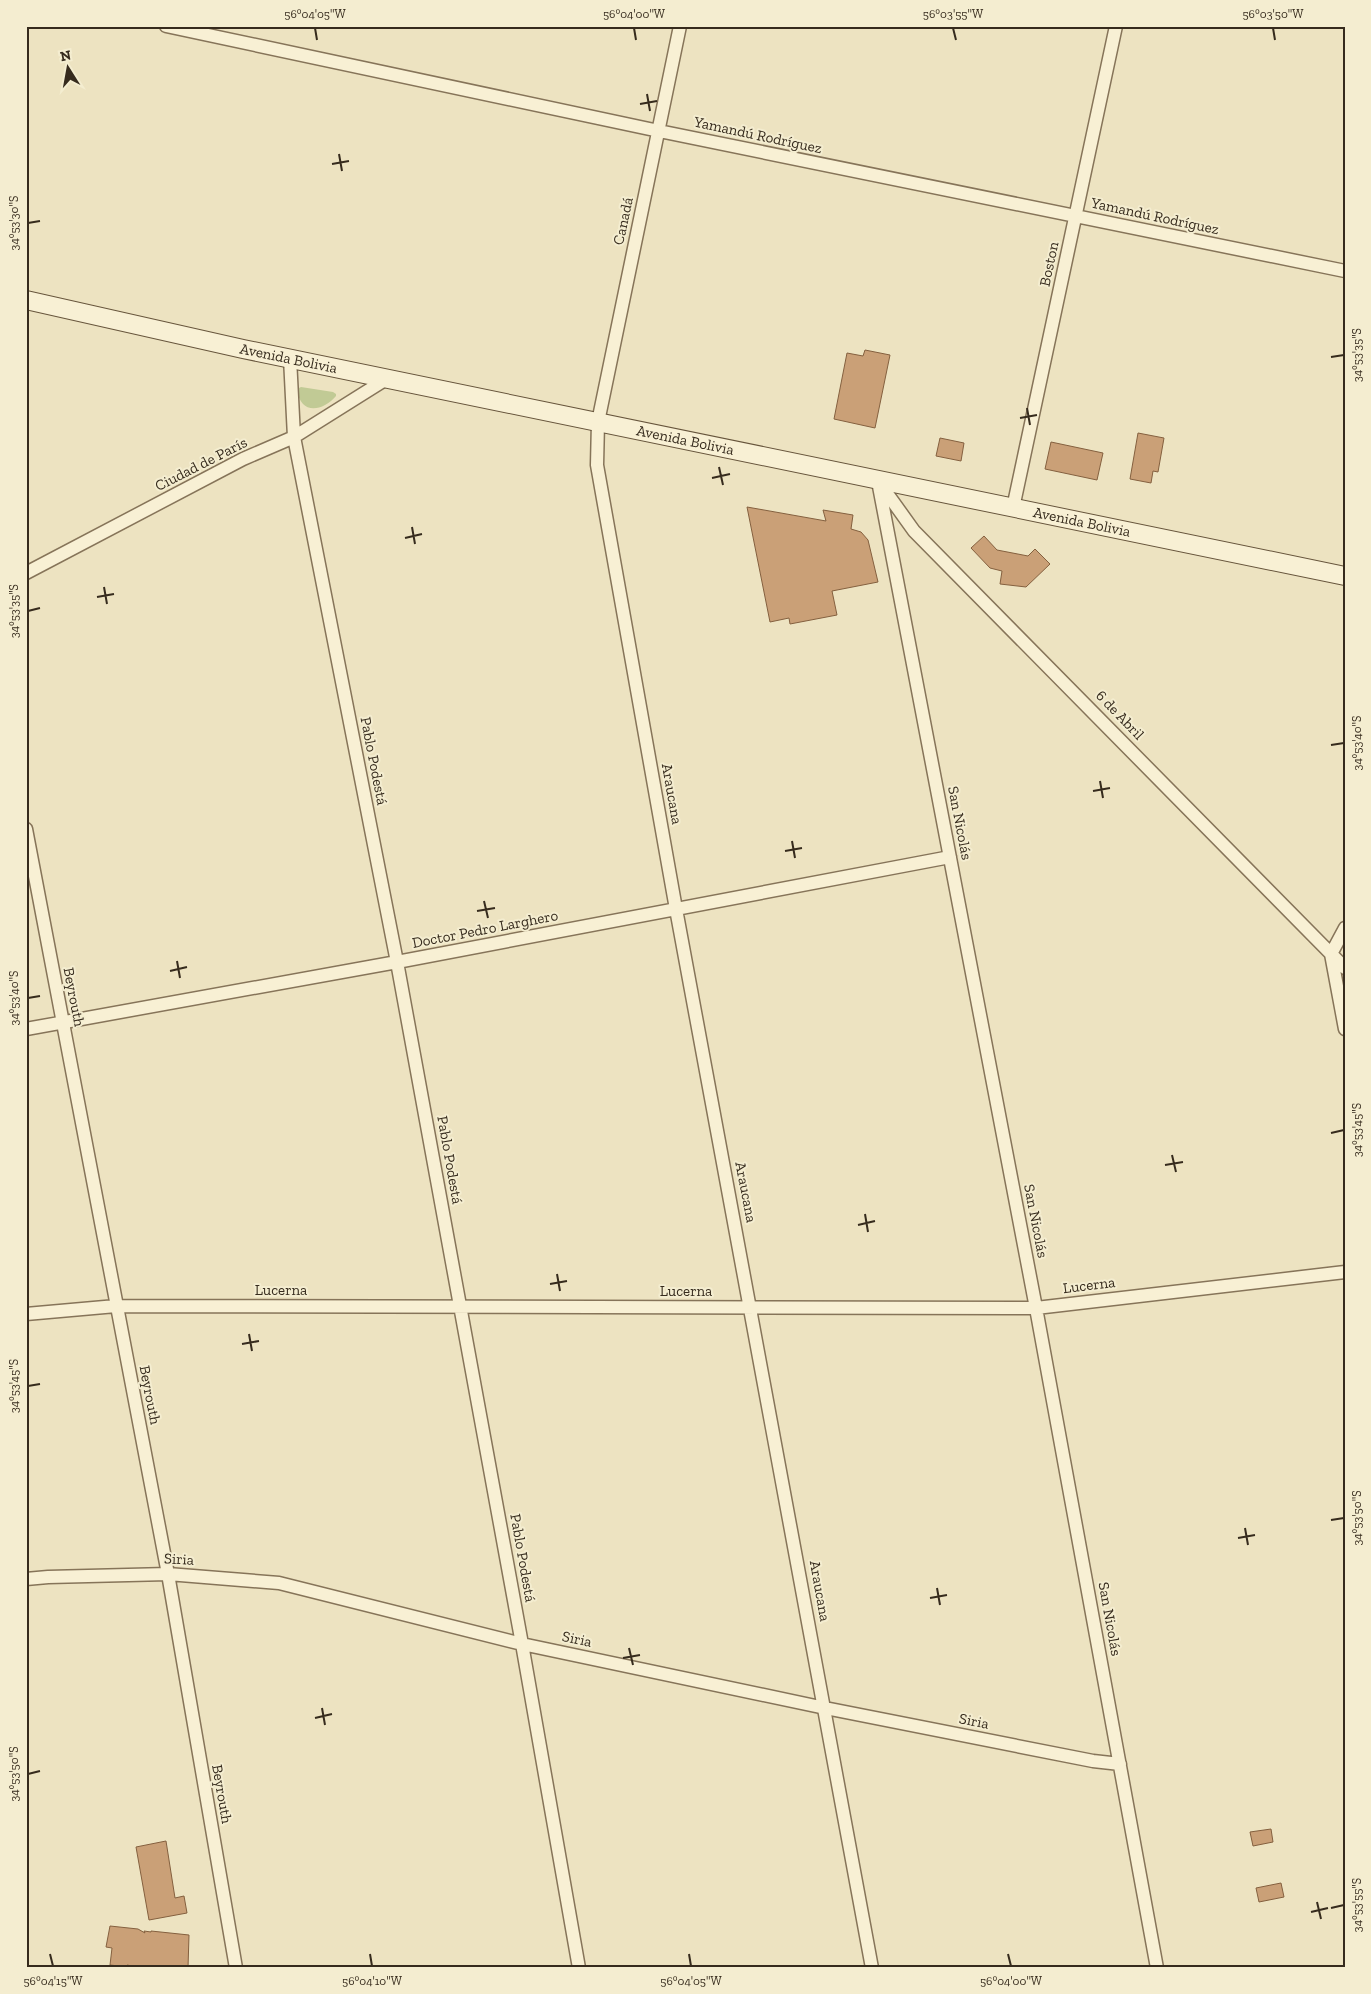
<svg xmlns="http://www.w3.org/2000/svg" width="1371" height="1994" viewBox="0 0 1371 1994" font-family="'Zilla Slab',serif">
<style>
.park{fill:#c1ca95}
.building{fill:#caa077;stroke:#84603f}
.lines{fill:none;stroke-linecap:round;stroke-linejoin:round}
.street-casing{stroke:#867459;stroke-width:15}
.secondary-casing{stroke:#67553c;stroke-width:20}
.street{stroke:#f8f0d4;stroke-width:12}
.secondary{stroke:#f8f0d4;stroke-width:18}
.ticks{fill:none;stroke:#362b1d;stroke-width:2}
.labels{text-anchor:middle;stroke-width:4;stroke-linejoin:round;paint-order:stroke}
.street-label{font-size:15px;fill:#362b1d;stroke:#f4edd0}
.neatline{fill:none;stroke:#362b1d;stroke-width:2}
.ticks-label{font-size:12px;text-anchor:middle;fill:#362b1d}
</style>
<rect width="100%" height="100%" fill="#ede3c1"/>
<path class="park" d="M301 387 333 392 336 394V396C322 412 300 415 297 389Z"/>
<path class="building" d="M865 350 890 355 875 428 834 419 847 353 863 356Z
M1138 433 1164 438 1158 472 1153 471 1151 483 1130 479Z
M940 438 964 443 961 461 936 456Z
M1051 442 1103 453 1097 480 1045 469Z
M747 507 826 521 823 510 853 515 851 529 861 532 868 540 878 582 832 591 837 615 790 624 789 618 770 622Z
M984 536 997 550 1028 556 1035 549 1050 564 1026 587 1000 584 1002 571 990 568 971 548Z
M1271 1829 1273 1842 1253 1846 1250 1832Z
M166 1841 175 1898 184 1896 187 1913 149 1920 136 1847Z
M1281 1883 1284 1897 1259 1902 1256 1888Z
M110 1926 138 1929 145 1933 144 1931 151 1932V1931L189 1935 188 1968H142L127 1965V1967L110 1965 112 1948 106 1947Z"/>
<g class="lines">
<g class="street-casing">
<path id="street" d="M166 26 659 131 1345 271
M680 26 598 422 597 465 676 909 872 1968
M290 358 294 437 397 962 522 1644 579 1968
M878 481 1036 1308 1157 1968
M881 485 914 531 1345 968
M1013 508 1116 26
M26 573 243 459 294 437 388 378
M26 829 168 1574 236 1968
M1331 954 1345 1029
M1331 954 1345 928
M26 1029 397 962 950 857
M26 1314 116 1306 1036 1308 1345 1272
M26 1579 48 1577 168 1574 279 1583 522 1644 825 1708 1093 1761 1120 1764"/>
</g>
<g class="secondary-casing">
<g id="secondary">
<path id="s1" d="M26 300 243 349 1345 576"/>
</g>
</g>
<use href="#street" class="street"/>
<use href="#secondary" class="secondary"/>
</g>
<path class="ticks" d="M315 28 317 40M634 28 636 40M953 28 956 40M1273 28 1275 40M647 94 650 111M640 104 657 101M339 154 342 171M332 164 349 161M28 223 40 221M1331 357 1344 355M1027 408 1030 425M1020 418 1037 415M719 467 723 485M712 478 730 474M412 527 415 544M405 538 422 534M104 587 107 604M97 597 114 594M28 611 40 608M1331 745 1344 743M1100 781 1103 798M1093 791 1110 788M792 841 795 858M785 851 802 848M484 901 488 918M477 911 495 908M177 961 180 978M170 971 187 967M28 998 40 996M1331 1133 1344 1130M1172 1155 1176 1172M1165 1165 1183 1162M865 1214 868 1232M858 1225 875 1221M557 1274 560 1291M550 1284 567 1281M249 1334 252 1351M242 1344 259 1341M28 1386 40 1384M1331 1520 1344 1518M1245 1528 1248 1545M1238 1538 1255 1535M937 1588 940 1605M930 1598 947 1595M629 1648 633 1665M623 1658 640 1655M322 1708 325 1725M315 1718 332 1714M28 1774 40 1771M1317 1902 1321 1919M1331 1908 1344 1905M1311 1912 1328 1908M50 1954 53 1966M370 1954 372 1966M689 1954 691 1966M1008 1954 1011 1966"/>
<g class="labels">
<g class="street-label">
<text transform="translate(758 135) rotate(12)" y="5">Yamandú Rodríguez</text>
<text transform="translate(1155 216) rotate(12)" y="5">Yamandú Rodríguez</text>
<text transform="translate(623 221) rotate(-78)" y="5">Canadá</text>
<text transform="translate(1049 264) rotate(-78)" y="5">Boston</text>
<text dy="5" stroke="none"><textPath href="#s1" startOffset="269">Avenida Bolivia</textPath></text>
<text dy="5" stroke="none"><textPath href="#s1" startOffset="674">Avenida Bolivia</textPath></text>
<text transform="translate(201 464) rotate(-27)" y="5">Ciudad de París</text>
<text dy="5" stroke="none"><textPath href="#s1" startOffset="1079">Avenida Bolivia</textPath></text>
<text transform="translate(1120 715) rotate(46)" y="5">6 de Abril</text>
<text transform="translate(374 761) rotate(79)" y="5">Pablo Podestá</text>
<text transform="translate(672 794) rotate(80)" y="5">Araucana</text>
<text transform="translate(960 823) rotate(79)" y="5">San Nicolás</text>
<text transform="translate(485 929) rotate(-11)" y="5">Doctor Pedro Larghero</text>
<text transform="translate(74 997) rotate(79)" y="5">Beyrouth</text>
<text transform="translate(450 1160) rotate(80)" y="5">Pablo Podestá</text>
<text transform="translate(746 1192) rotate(79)" y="5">Araucana</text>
<text transform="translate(1036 1221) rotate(79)" y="5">San Nicolás</text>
<text transform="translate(1089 1285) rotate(-7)" y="5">Lucerna</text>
<text x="281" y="1295">Lucerna</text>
<text x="686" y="1296">Lucerna</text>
<text transform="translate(150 1395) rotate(79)" y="5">Beyrouth</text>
<text transform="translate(523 1558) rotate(80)" y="5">Pablo Podestá</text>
<text transform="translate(179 1559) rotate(3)" y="5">Siria</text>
<text transform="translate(820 1591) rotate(80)" y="5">Araucana</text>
<text transform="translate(1110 1619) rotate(80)" y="5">San Nicolás</text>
<text transform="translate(577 1639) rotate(12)" y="5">Siria</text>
<text transform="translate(974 1721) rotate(11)" y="5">Siria</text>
<text transform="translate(222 1794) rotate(80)" y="5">Beyrouth</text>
</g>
</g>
<rect width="1371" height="1994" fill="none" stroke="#f4edd0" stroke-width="55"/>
<g transform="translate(68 68) rotate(349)" stroke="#f4edd0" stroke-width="4" paint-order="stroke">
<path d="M0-4L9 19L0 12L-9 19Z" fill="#362b1d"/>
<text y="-8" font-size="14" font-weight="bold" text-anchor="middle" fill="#362b1d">N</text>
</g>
<rect x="28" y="28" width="1316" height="1938" class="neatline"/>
<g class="ticks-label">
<text x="315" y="18">56°04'05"W</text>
<text x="634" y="18">56°04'00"W</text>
<text x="953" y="18">56°03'55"W</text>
<text x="1273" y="18">56°03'50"W</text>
<text transform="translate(14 223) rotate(-90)" y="4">34°53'30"S</text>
<text transform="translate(1357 355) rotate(-90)" y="4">34°53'35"S</text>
<text transform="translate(14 611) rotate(-90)" y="4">34°53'35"S</text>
<text transform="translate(1357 743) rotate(-90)" y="4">34°53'40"S</text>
<text transform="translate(14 998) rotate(-90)" y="4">34°53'40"S</text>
<text transform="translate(1357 1130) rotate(-90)" y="4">34°53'45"S</text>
<text transform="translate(14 1386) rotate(-90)" y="4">34°53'45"S</text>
<text transform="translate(1357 1518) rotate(-90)" y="4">34°53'50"S</text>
<text transform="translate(14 1774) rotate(-90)" y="4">34°53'50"S</text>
<text transform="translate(1357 1905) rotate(-90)" y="4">34°53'55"S</text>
<text x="53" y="1985">56°04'15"W</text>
<text x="372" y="1985">56°04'10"W</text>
<text x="691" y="1985">56°04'05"W</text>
<text x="1011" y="1985">56°04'00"W</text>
</g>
</svg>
